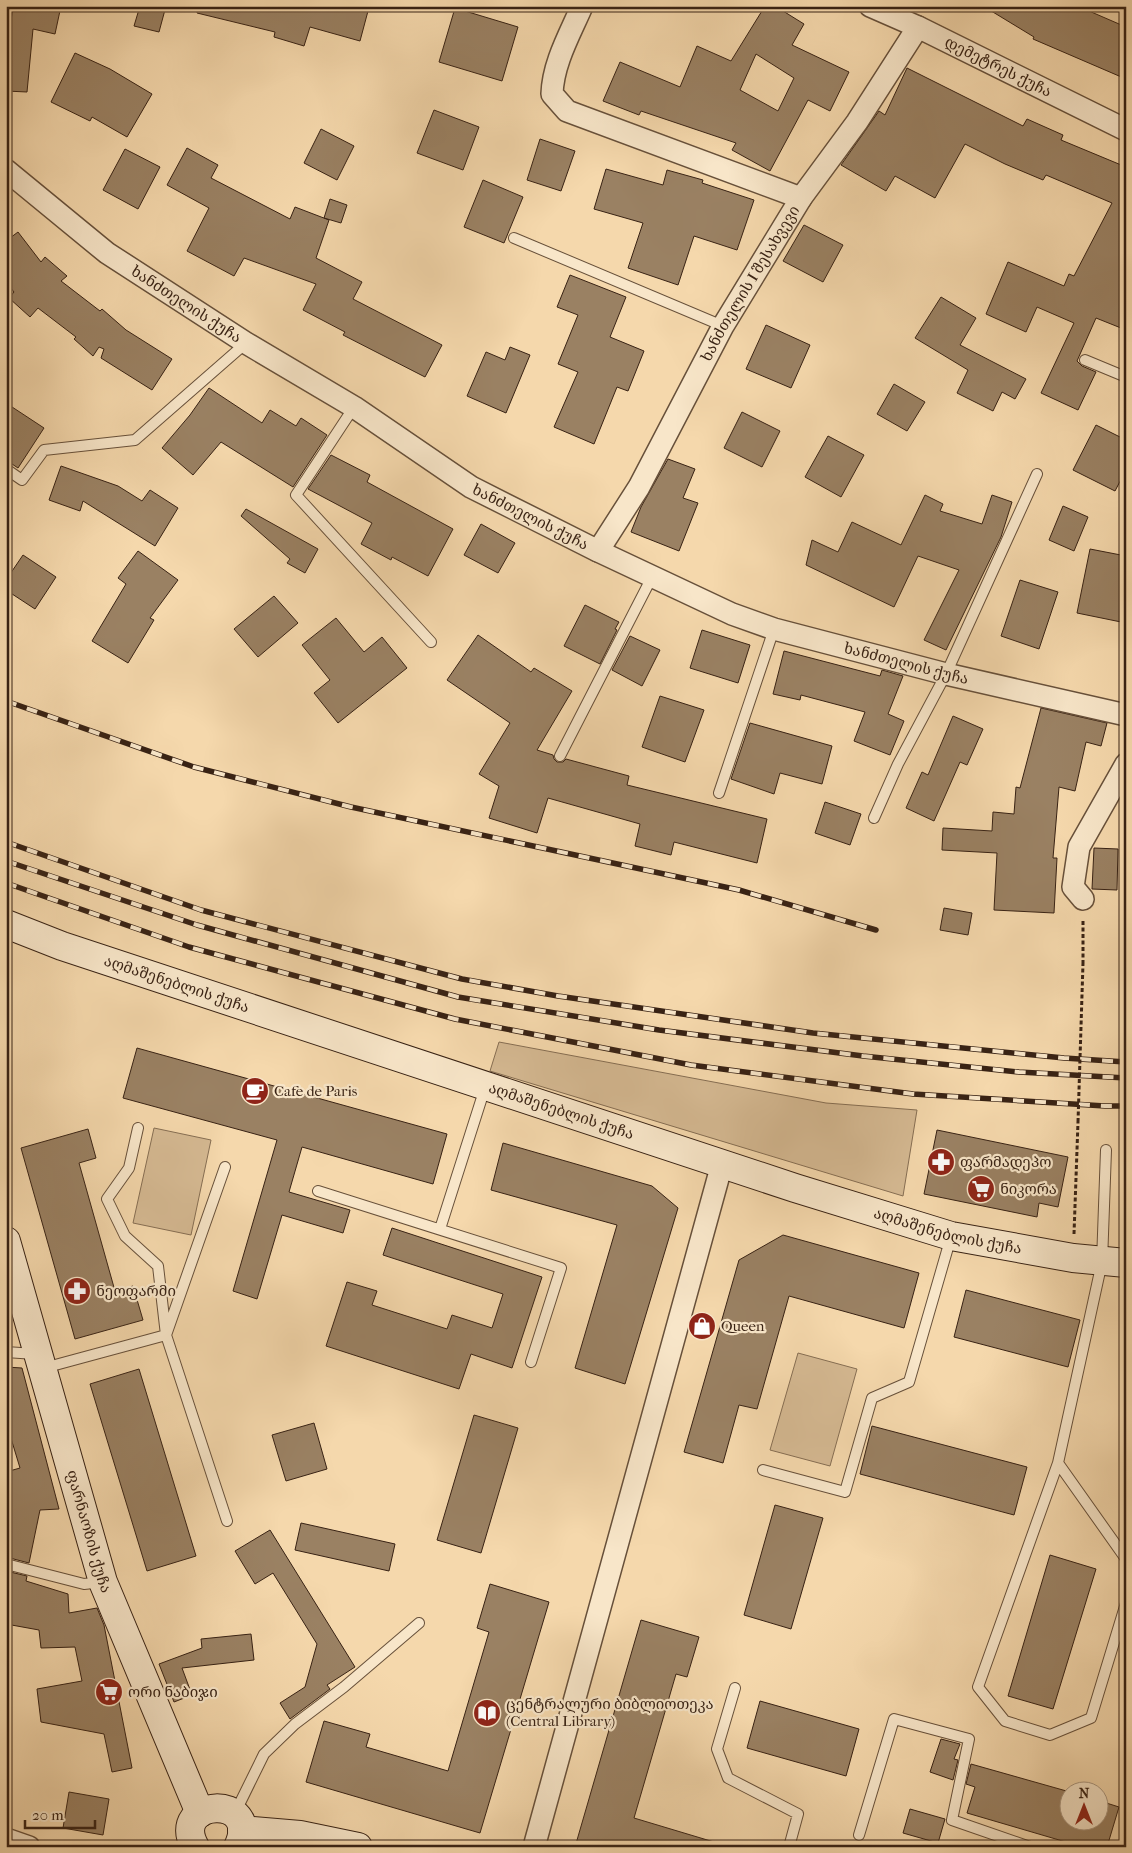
<svg xmlns="http://www.w3.org/2000/svg" width="1132" height="1853" viewBox="0 0 1132 1853" font-family="'IM FELL French Canon','Noto Serif Georgian',serif">
<style>
.green{fill:#d5b992;stroke:#866e53}
.building{fill:#9a8163;stroke:#382214;fill-rule:evenodd}
.lines{fill:none;stroke-linecap:round;stroke-linejoin:round}
.lane-casing{stroke:#67503a;stroke-width:12}
.street-casing{stroke:#67503a;stroke-width:24}
.secondary-casing{stroke:#382214;stroke-width:30}
.path{stroke:#382214;stroke-width:3;stroke-dasharray:4 2.5;stroke-linecap:butt}
.lane{stroke:#f8e6c9;stroke-width:10}
.street{stroke:#f8e6c9;stroke-width:21}
.secondary{stroke:#f8e6c9;stroke-width:28}
.rail-casing{stroke:#382214;stroke-width:5.5}
.rail{stroke:#f8e6c9;stroke-width:4;stroke-dasharray:11;stroke-linecap:butt}
.path-bridge{stroke:#382214;stroke-width:3;stroke-dasharray:4 2.5;stroke-linecap:butt}
.labels{text-anchor:middle;stroke-width:4.5;stroke-linejoin:round;paint-order:stroke}
.street-label{font-size:15px;fill:#382214;stroke:#f8e6c9}
.poi-label{font-size:15px;fill:#382214;stroke:#f8e6c9;text-anchor:start}
</style>
<rect width="100%" height="100%" fill="#f5d8ac"/>
<filter id="stains"><feTurbulence type="fractalNoise" baseFrequency=".004" numOctaves="4"/><feColorMatrix values="0 0 0 0 .2 0 0 0 0 .09 0 0 0 0 .02 0 0 0 .5 -.17"/></filter>
<radialGradient id="worn" r=".72"><stop offset=".6" stop-color="#630" stop-opacity="0"/><stop offset="1" stop-color="#630" stop-opacity=".3"/></radialGradient>
<path class="green" d="M499 1042 826 1103 917 1110 903 1196 490 1071Z
M154 1128 211 1140 191 1235 133 1223Z
M798 1353 857 1369 830 1466 770 1450Z"/>
<path class="building" d="M14 6H61L55 34 33 29 27 92 6 91V41Z
M140 6H166L159 32 134 26Z
M198 6H352L368 11 360 41 310 27 304 46 274 37 275 32 197 13Z
M765 6H775L804 24 792 45 849 72 830 111 808 100 770 171 732 150 736 143 641 111 639 115 603 101 620 62 680 87 697 46 731 61ZM756 54 794 78 778 111 740 90Z
M983 6H1091L1089 11 1126 27V79L1033 39 1034 37Z
M455 8 518 27 502 81 439 62Z
M75 53 110 69 152 94 127 137 92 117 90 121 51 102Z
M907 68 1023 126 1027 119 1063 135 1061 140 1126 167V330L1096 318 1077 361 1082 366 1096 372 1078 410 1041 393 1074 323 1037 307 1026 332 986 314 1008 262 1064 286 1069 274 1074 276 1112 203 1046 175 1043 180 1005 164 965 144 935 198 895 176 886 191 841 165 879 111 885 115Z
M434 110 479 127 463 170 417 153Z
M321 129 354 146 337 180 304 163Z
M540 139 575 151 561 191 527 180Z
M187 148 218 165 211 178 290 219 295 207 329 220 316 258 362 282 353 299 442 345 425 377 343 335 345 332 303 310 316 284 244 258 234 276 187 251 209 208 167 185Z
M125 149 160 167 138 209 103 190Z
M606 169 663 185 667 170 703 180 702 183 754 200 737 250 694 236 678 285 628 268 643 223 594 209Z
M483 180 523 197 504 243 464 227Z
M330 199 347 205 341 223 324 218Z
M804 225 843 245 823 282 783 261Z
M18 232 41 262 45 257 67 276 61 281 100 311 102 309 126 330 172 359 152 390 101 358 104 349 99 347 93 356 74 339 76 337 38 308 30 317 9 298 14 292 6 282V241Z
M570 275 626 297 610 337 644 351 628 391 617 387 594 444 554 427 578 372 558 364 578 315 557 307Z
M941 297 976 318 960 345 1026 379 1015 399 1002 392 993 411 957 393 968 370 915 338Z
M766 325 810 345 791 388 746 369Z
M510 347 530 355 506 413 467 396 486 352 505 360Z
M894 384 925 402 907 431 877 414Z
M209 388 262 423 270 410 296 426 301 418 327 435 293 487 221 442 193 475 162 448 190 415Z
M6 403 44 428 18 468 6 460Z
M742 412 780 431 762 467 724 448Z
M1096 425 1126 440V470L1115 491 1073 470Z
M828 436 864 455 841 497 805 477Z
M331 455 370 475 367 482 453 529 428 576 392 557 391 560 361 544 372 523 308 489Z
M668 459 695 469 683 498 698 503 679 551 631 532 641 507Z
M61 466 118 486 142 501 150 490 178 508 155 546 83 501 80 511 49 500Z
M925 495 943 504 940 511 982 524 992 495 1012 502 1001 537 946 650 924 640 959 570 918 556 894 607 806 565 812 540 838 552 852 522 901 545Z
M1063 506 1088 517 1074 551 1049 540Z
M246 509 318 549 305 573 287 563 290 559 241 516Z
M481 524 515 543 498 573 464 555Z
M1090 549 1126 556V623L1077 613Z
M138 551 178 580 150 618 154 620 128 663 92 641 126 584 118 578Z
M23 555 56 577 35 609 6 590V580Z
M1020 580 1058 592 1039 649 1001 636Z
M274 596 298 623 258 657 234 629Z
M585 605 619 622 615 629 617 630 600 664 564 646Z
M336 618 364 652 382 637 407 668 338 723 314 693 330 680 302 645Z
M702 630 750 645 738 683 690 668Z
M478 635 531 672 534 668 572 691 537 750 553 755 554 759 557 762H563L566 759 629 776 627 785 767 819 757 863 674 842 671 855 635 846 640 824 548 798 537 833 489 818 499 786 479 774 510 723 447 680Z
M630 636 660 650 642 686 612 670Z
M784 651 880 676 882 670 903 676 888 714 904 721 890 755 854 741 865 712 801 695 800 700 773 694Z
M660 696 704 710 685 762 642 747Z
M1041 708 1107 723 1101 746 1086 742 1075 791 1059 787 1053 858H1057L1054 913 994 910 997 853 942 850 943 828 992 831 993 812 1014 814 1016 787 1020 788Z
M953 716 983 729 967 765 960 762 934 821 906 808 922 772 928 775Z
M750 723 832 746 822 784 780 773 774 794 731 779Z
M825 802 861 814 850 845 815 833Z
M1094 848 1118 849 1117 890 1092 889Z
M944 908 972 913 968 935 940 930Z
M137 1048 447 1134 433 1184 302 1147 289 1192 350 1210 343 1233 282 1215 257 1299 233 1291 277 1140 123 1098Z
M88 1129 96 1158 79 1163 115 1291 133 1286 143 1320 75 1339 21 1148Z
M937 1130 1068 1157 1058 1207 1039 1203 1037 1217 924 1194Z
M503 1143 652 1186 678 1208 625 1384 575 1368 617 1225 491 1190Z
M392 1228 542 1277 512 1368 471 1354 459 1389 326 1346 347 1282 377 1291 372 1305 447 1329 452 1315 492 1328 503 1294 383 1255Z
M783 1235 919 1273 904 1328 789 1296 757 1409 739 1405 723 1463 684 1452 739 1260Z
M966 1290 1080 1320 1068 1367 954 1337Z
M6 1367 22 1368 59 1509 40 1510 29 1563 6 1557V1472L20 1468 10 1435 6 1436Z
M139 1369 196 1556 147 1571 90 1384Z
M474 1415 518 1428 481 1553 437 1540Z
M314 1423 327 1469 286 1481 272 1435Z
M872 1426 1027 1467 1014 1515 860 1474Z
M775 1505 823 1518 791 1629 744 1615Z
M301 1523 395 1544 389 1571 295 1550Z
M270 1530 355 1667 327 1685 330 1689 290 1719 280 1703 305 1687 317 1644 273 1573 255 1584 235 1551Z
M1050 1555 1096 1569 1053 1709 1008 1696Z
M6 1571 27 1576 26 1581 68 1594 69 1613 97 1608 104 1625 132 1768 112 1772 104 1734 41 1722 37 1689 82 1681 75 1647 41 1648 39 1630 6 1624Z
M490 1584 549 1602 480 1833 306 1782 324 1721 370 1734 366 1747 448 1771 489 1632 477 1628Z
M641 1620 699 1637 687 1677 676 1674 634 1818 714 1842 713 1847H575Z
M251 1634 254 1660 182 1668 192 1695 174 1702 159 1664 202 1648 201 1639Z
M760 1701 859 1729 846 1776 747 1748Z
M941 1739 960 1744 954 1759 958 1760 953 1780 930 1772Z
M971 1764 1070 1792V1820H1100V1801L1119 1807 1107 1847H1083L967 1813 975 1787 966 1784Z
M69 1792 109 1799 103 1835 63 1828Z
M910 1809 945 1819 938 1843 903 1833Z"/>
<g class="lines">
<g class="lane-casing">
<path id="lane" d="M514 238 723 326
M1085 360 1126 377
M354 407 296 495 431 642
M6 469 22 480 44 450 135 440 246 343
M560 756 652 577
M719 793 774 629
M874 818 898 764 946 674 1037 474
M138 1128 129 1168 107 1199 125 1236 158 1266 166 1335 227 1521
M1106 1150 1102 1262 1058 1463 978 1687 1005 1721 1050 1735 1091 1718 1126 1603
M318 1191 561 1268 531 1362
M440 1229 485 1088
M6 1352 35 1354
M44 1368 166 1335 225 1167
M1058 1463 1126 1559
M763 1470 845 1492 872 1398 909 1382 951 1237
M6 1564 84 1584 102 1582
M735 1688 717 1749 728 1778 798 1814 789 1847
M235 1813 264 1754 295 1724 344 1687 419 1623
M859 1835 894 1719 969 1739 952 1820 1030 1847"/>
</g>
<g class="street-casing">
<g id="street">
<path d="M582 6C570 34 553 63 552 94L567 111 801 198"/>
<path id="s1" d="M870 6 918 27 1126 130"/>
<path id="s2" d="M6 170 107 253 246 343 354 407 471 487 598 551 732 614 774 629 946 674 1126 715"/>
<path id="s3" d="M598 551 639 487 723 326 801 198 857 122 918 27"/>
<path d="M1083 899 1073 887 1079 847 1126 764"/>
<path d="M6 1839 29 1847"/>
<path d="M534 1847 722 1164"/>
</g>
</g>
<g class="secondary-casing">
<g id="secondary">
<path id="s4" d="M6 924 62 946 795 1188 951 1236 1073 1258 1126 1263"/>
<path id="s5" d="M6 1241 103 1582 200 1813"/>
<path d="M242 1830 300 1835 358 1847"/>
<path d="M195 1847C168 1798 263 1793 238 1847"/>
</g>
</g>
<path class="path" d="M1083 921V963
M1074 1234 1078 1122"/>
<use href="#lane" class="lane"/>
<use href="#street" class="street"/>
<use href="#secondary" class="secondary"/>
<g class="rail-casing">
<path id="rail" d="M6 701 194 767 351 807 739 890 876 930
M6 842 201 910 462 979 558 996 813 1033 1064 1058 1126 1062
M6 861 197 925 458 997 659 1030 863 1056 1019 1072 1126 1078
M6 883 189 947 455 1019 691 1065 913 1094 1105 1106H1126"/>
</g>
<use href="#rail" class="rail"/>
<path class="path-bridge" d="M1078 1122 1083 963"/>
</g>
<defs>
<g id="cafe-disc" transform="scale(1.4375)"><circle r="9.5" fill="#8f2418" stroke="#f8e6c9"/><path d="M-5.5-4.5H6V0H3Q3 3.5 0 3.5H-2.5Q-5.5 3.5-5.5 0ZM3-3.2v2h1.7v-2ZM-6 4.5H4V6H-6Z" fill="#fff"/></g>
<g id="pharmacy-disc" transform="scale(1.4375)"><circle r="9.5" fill="#8f2418" stroke="#f8e6c9"/><path d="M-2-6h4v4h4v4h-4v4h-4v-4h-4v-4h4Z" fill="#fff"/></g>
<g id="supermarket-disc" transform="scale(1.4375)"><circle r="9.5" fill="#8f2418" stroke="#f8e6c9"/><path d="M-6-5.5h2.5l.6 2H6L4.5 2H-2.5L-4.4-4H-6ZM-1.5 3.2a1.3 1.3 0 1 0 .1 0ZM3 3.2a1.3 1.3 0 1 0 .1 0Z" fill="#fff"/></g>
<g id="shop-disc" transform="scale(1.4375)"><circle r="9.5" fill="#8f2418" stroke="#f8e6c9"/><path d="M-5-2.5h2.3a2.7 3.5 0 0 1 5.4 0H5L5.5 6h-11ZM-1.5-2.5h3a1.5 2.3 0 0 0-3 0Z" fill="#fff"/></g>
<g id="library-disc" transform="scale(1.4375)"><circle r="9.5" fill="#8f2418" stroke="#f8e6c9"/><path d="M-6-4Q-3-5.5-.7-3.5V5Q-3 3-6 4ZM6-4Q3-5.5 .7-3.5V5Q3 3 6 4Z" fill="#fff"/></g>
</defs>
<g fill-rule="evenodd">
<use href="#cafe-disc" x="255" y="1091"/>
<use href="#pharmacy-disc" x="941" y="1162"/>
<use href="#supermarket-disc" x="981" y="1189"/>
<use href="#pharmacy-disc" x="77" y="1291"/>
<use href="#shop-disc" x="702" y="1326"/>
<use href="#supermarket-disc" x="109" y="1692"/>
<use href="#library-disc" x="487" y="1713"/>
</g>
<g class="labels">
<g class="street-label">
<text dy="5" stroke="none"><textPath href="#s1" startOffset="142">დემეტრეს ქუჩა</textPath></text>
<text dy="5" stroke="none"><textPath href="#s3" startOffset="308">ხანძთელის I შესახვევი</textPath></text>
<text dy="5" stroke="none"><textPath href="#s2" startOffset="225">ხანძთელის ქუჩა</textPath></text>
<text dy="5" stroke="none"><textPath href="#s2" startOffset="630">ხანძთელის ქუჩა</textPath></text>
<text dy="5" stroke="none"><textPath href="#s2" startOffset="1035">ხანძთელის ქუჩა</textPath></text>
<text dy="5" stroke="none"><textPath href="#s4" startOffset="181">აღმაშენებლის ქუჩა</textPath></text>
<text dy="5" stroke="none"><textPath href="#s4" startOffset="586">აღმაშენებლის ქუჩა</textPath></text>
<text dy="5" stroke="none"><textPath href="#s4" startOffset="991">აღმაშენებლის ქუჩა</textPath></text>
<text dy="5" stroke="none"><textPath href="#s5" startOffset="302">ფარნაოზის ქუჩა</textPath></text>
</g>
<g class="poi-label">
<text x="274" y="1096">Cafe de Paris</text>
<text x="960" y="1167">ფარმადეპო</text>
<text x="1000" y="1194">ნიკორა</text>
<text x="96" y="1296">ნეოფარმი</text>
<text x="721" y="1331">Queen</text>
<text x="128" y="1697">ორი ნაბიჯი</text>
<text x="506" y="1709">ცენტრალური ბიბლიოთეკა<tspan x="506" dy="17">(Central Library)</tspan></text>
</g>
</g>
<rect width="1132" height="1853" fill="none" stroke="#f5d8ac" stroke-width="25"/>
<rect x="8" y="8" width="1117" height="1838" fill="none" stroke="#382214" stroke-width="2.5"/>
<rect x="12" y="12" width="1107" height="1828" fill="none" stroke="#382214"/>
<g transform="translate(1084 1806)"><circle r="24" fill="#f8e6c9" stroke="#ab9881"/>
<path d="M0-4L9 19L0 12L-9 19Z" fill="#8f2418"/>
<text y="-8" font-size="14" font-weight="bold" text-anchor="middle" fill="#382214">N</text>
</g>
<path d="M25 1820v8h70v-8" fill="none" stroke="#382214" stroke-width="2.5"/>
<text x="32" y="1820" font-size="15" fill="#382214" stroke="#f8e6c9" stroke-width="4" paint-order="stroke">20 m</text>
<rect width="100%" height="100%" filter="url(#stains)"/>
<rect width="100%" height="100%" fill="url(#worn)"/>
</svg>
